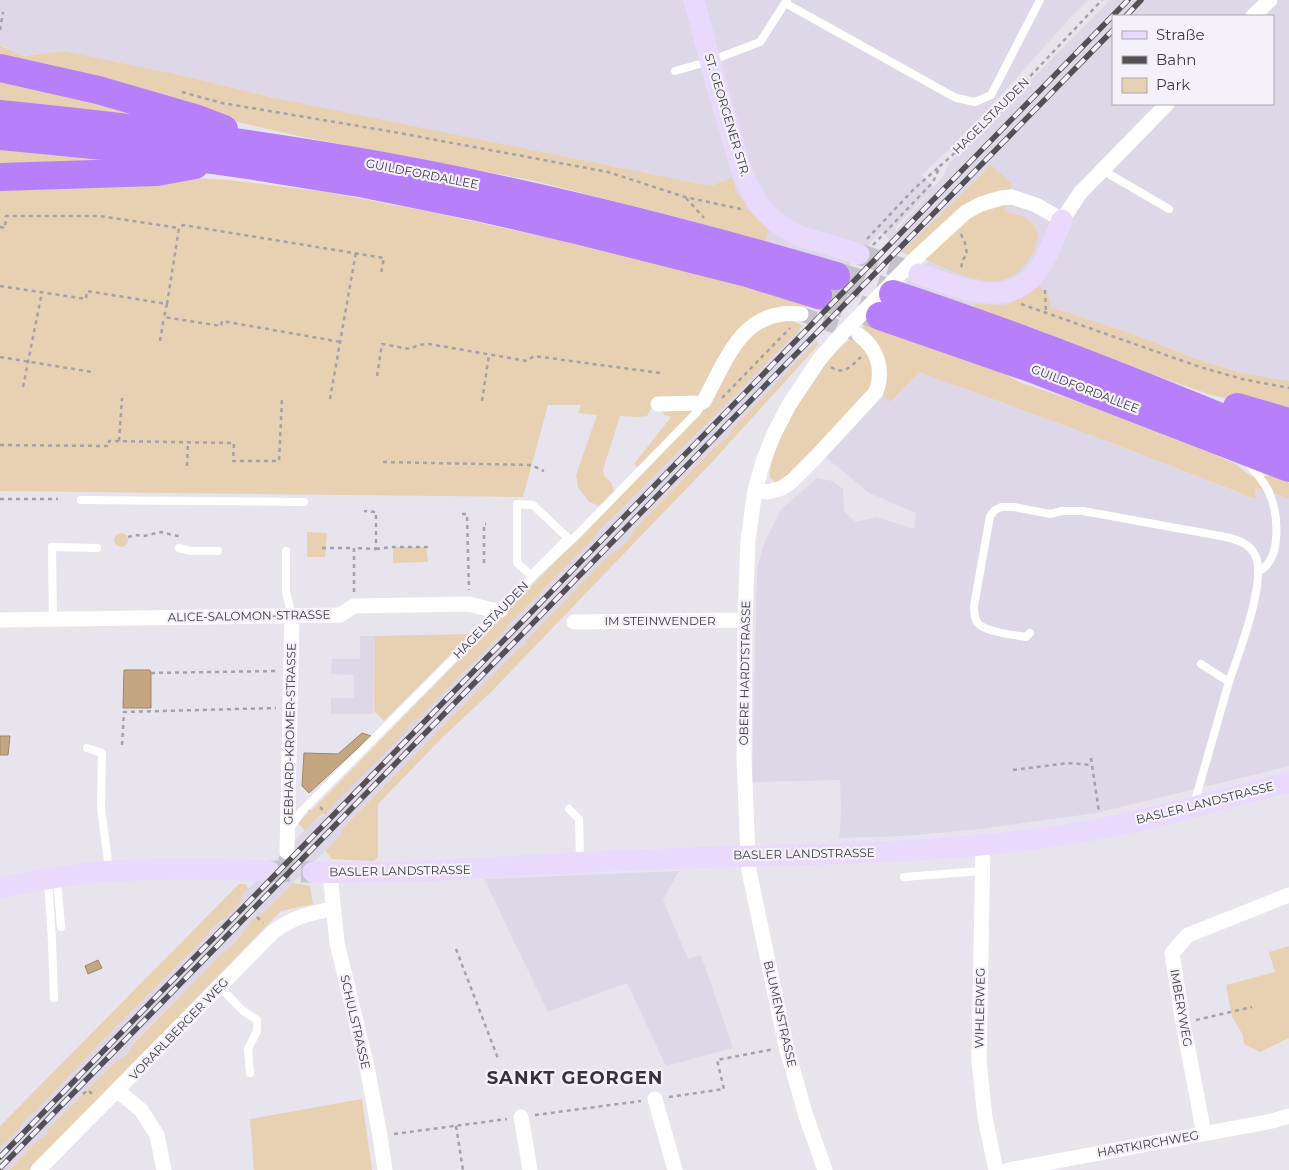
<svg xmlns="http://www.w3.org/2000/svg" width="1289" height="1170" viewBox="0 0 1289 1170" font-family="Montserrat,sans-serif">
<style>
.built{fill:#ddd7e7;fill-rule:evenodd}
.green{fill:#e8d1b2}
.water{fill:#c4a780;stroke:#9c876c}
.lines{fill:none;stroke-linecap:round;stroke-linejoin:round}
.street-tunnel{stroke:#c6c2cb;stroke-width:15;stroke-dasharray:15 8;stroke-linecap:butt}
.secondary-tunnel{stroke:#c6c2cb;stroke-width:21;stroke-dasharray:21 11;stroke-linecap:butt}
.highway-tunnel{stroke:#c6c2cb;stroke-width:28;stroke-dasharray:28 14;stroke-linecap:butt}
.path{stroke:#a4a1a8;stroke-width:2.5;stroke-dasharray:4 4;stroke-linecap:butt}
.lane{stroke:#fff;stroke-width:8}
.street{stroke:#fff;stroke-width:15}
.secondary{stroke:#e9d9fd;stroke-width:21}
.highway{stroke:#b77ff9;stroke-width:28}
.rail-casing{stroke:#535055;stroke-width:5.5}
.rail{stroke:#f5f1fb;stroke-width:4;stroke-dasharray:11;stroke-linecap:butt}
.labels{text-anchor:middle;stroke-width:4.5;stroke-linejoin:round;paint-order:stroke}
.street-label{font-size:12px;fill:#3d3b3f;stroke:#f5f1fb}
.district-label{font-size:18px;font-weight:bold;letter-spacing:1px;fill:#36333b;stroke:#f5f1fb}
</style>
<rect width="100%" height="100%" fill="#e8e4ee"/>
<path class="built" d="M0 0H1088L1069 19 998 99 952 147 921 175 934 187 943 177 949 163 1110 0H1289V381L1242 373 1194 358 1130 333 1051 307 1048 294 1038 287 1021 298 1004 305 975 304 973 306 905 284 928 261 964 275 1037 235 1031 222 1024 217 1004 211 991 165 902 252 881 231 848 266 765 242 748 207 736 192 733 178 711 186 270 97 171 73 63 51 20 56 5 46 0 45ZM1113 16H1273V104H1113ZM928 193H929L896 231 895 228Z
M798 330 817 341 731 430 729 436 718 444 635 528 634 534 613 554 608 556 527 643 517 650 341 830V835L262 914 259 915 241 934 239 938 228 950 223 952 133 1043 131 1048 120 1059 117 1060 48 1129V1133L36 1142 9 1170H0V1147L22 1126 23 1120 30 1114 35 1111 103 1040 207 936 208 931 216 924 221 922 242 900V895L318 817 323 816 408 724 413 721 418 719 508 627 510 622 520 614 593 539 602 527 619 513Z
M919 372 1115 444 1254 499 1255 487 1289 499V766L1096 813 979 829 903 836 839 838 841 815 840 780 752 782 757 567 765 542 781 509 817 478 833 481 843 489 844 511 856 522 877 517 914 529 916 513 869 493 816 449 870 387 892 402Z
M360 636H375L373 714H331V698H354V675L331 674 332 659H360Z
M679 871 663 900 688 959 701 955 733 1048 666 1066 627 983 548 1012 484 879Z"/>
<path class="green" d="M0 45 23 56 63 51 171 73 270 97 711 186 733 177 736 192 768 230 765 242 689 220 535 181 303 137 194 112 168 121 0 102Z
M0 147 154 163 0 171Z
M991 165 1012 184 1004 211C1013 214 1023 215 1029 220 1048 236 1030 262 1016 273 1010 279 999 281 991 281 969 280 948 269 928 261 920 254 909 257 902 252Z
M178 177 229 180 326 192 431 212 667 264 779 297 809 304 793 321 803 326 618 513 602 527 593 539 520 614 510 622 508 627 418 719C411 721 409 723 408 730L326 813 318 817 305 831 298 823 308 813V810H312L643 472 634 464 671 417 664 415 662 408 652 407 647 416 638 417 620 416 603 470 604 476 611 482 614 491 600 506 589 502 578 487 576 475 597 415 578 413 581 405H548L523 497 0 491V182Z
M1038 286 1048 294 1051 307 1130 333 1194 358 1242 373 1289 381V415L1208 394 1121 363 1033 328 972 308 975 304 1004 305 1021 298Z
M866 324 991 367 1022 383 1090 406 1211 453 1235 464 1251 476H1272L1289 483V499L1255 487V499L1115 444 919 372 891 402 870 387 866 394 786 480 776 483 770 478C767 457 805 382 820 366 834 352 852 339 866 324Z
M817 341 818 345 714 460 492 691 442 738 382 800 378 805V857L374 861 332 859 325 850 341 835V830L517 650 527 643 525 642 608 556C618 551 632 538 635 528L718 444 729 436 731 430Z
M307 532 327 533 325 557H307Z
M114 540a7 7 0 1 1 14 0a7 7 0 1 1-14 0Z
M393 547H426L428 562 393 563Z
M471 634 384 721 374 711 375 636Z
M293 883 310 886 313 904 281 911 30 1170H9L36 1142 47 1134 48 1129 117 1060C124 1058 131 1050 133 1044L223 952C240 945 245 920 262 914Z
M239 884H245L248 889 242 895V900C236 907 229 916 221 921 215 926 210 928 207 936L103 1040 35 1112C27 1115 25 1120 21 1126 16 1134 7 1140 0 1147V1126Z
M1289 946V1038L1260 1052 1244 1044 1243 1035 1232 1017 1226 985 1275 972 1269 952Z
M362 1099 372 1170H254L250 1119Z"/>
<path class="water" d="M124 670H150L151 673V708H123Z
M362 733 371 736 309 793 302 786 304 753 338 754Z
M0 736H10L8 755H0Z
M98 960 102 968 88 974 85 966Z"/>
<g class="lines">
<path class="street-tunnel" d="M801 314 857 334
M286 871 287 852"/>
<path class="secondary-tunnel" d="M859 254 919 274
M269 871 313 872"/>
<path class="highway-tunnel" d="M836 276 893 294
M818 295 880 316"/>
<path class="path" d="M0 30 3 12
M182 92 222 103 388 131 608 172 685 197 741 209
M686 198 704 218
M0 227 5 228 6 216H100L179 228
M961 234 965 243 967 254 962 261 961 271
M867 239 914 189 939 167
M873 245 933 182 940 166 973 137 1102 0
M0 286 86 299 87 291 167 304 164 317 221 326 222 321 341 342
M1045 290 1046 313
M167 304 179 228 183 225 384 258 381 273
M1021 304 1200 367 1242 379 1289 388
M160 341 164 317
M0 357 92 372
M831 367C844 376 851 366 861 357
M377 376 382 344 410 349 418 345 429 344 527 361 534 356 660 373
M23 387 42 292
M722 398 790 328
M330 399 356 252
M482 401 489 355
M119 441 122 398
M0 445 109 446V441L234 443 233 461H279L282 399
M383 462 531 465 544 471
M187 466 188 441
M0 499H58
M462 514H467L469 590
M128 537 135 535 144 536 161 532 182 537
M322 548H354
M376 549 393 547H430
M484 563V524H486
M354 592V548L376 549V512L364 511
M151 673 278 671
M122 745 124 712 276 708
M1091 758 1099 812
M1013 770 1068 763 1091 765
M320 807 326 813
M257 917 263 923
M456 949 499 1061
M1196 1020 1252 1007
M83 1094 88 1090 93 1095
M669 1097 724 1089 717 1060 774 1049
M535 1115 641 1101
M456 1126 463 1170
M394 1134 507 1119"/>
<path class="lane" d="M785 3 956 98 975 102 991 95 1040 0
M675 71 710 61 760 42 787 0
M1102 170 1169 209
M1246 460C1254 471 1263 480 1269 492 1278 513 1283 559 1259 571
M81 500 304 502
M517 504 533 505 568 538 531 575 517 563Z
M179 548 191 551H218
M286 551V592L292 616
M53 619 52 547 97 548
M1030 633 1026 637C1014 635 983 632 977 622 974 617 974 612 974 606L990 516 995 510 1001 507H1014L1050 514 1062 511H1083L1226 537C1238 540 1249 543 1255 555 1268 579 1238 655 1229 682L1201 664
M87 748 102 753 101 808 109 869
M1197 803 1196 797 1229 682
M569 809 579 819 580 861
M291 827 301 812 476 636 535 574 578 534 697 412 703 402
M904 877 982 871
M57 879 61 927
M48 880 52 941 54 998
M220 987 242 1010 257 1020V1031L248 1049 250 1073"/>
<path class="street" d="M1253 16 1270 0
M658 404 700 403 704 401C727 359 743 307 801 314
M755 490 768 492 782 488 792 481 815 458 876 392C884 370 878 349 859 335
M0 620 340 615 354 606 469 604 492 610H501
M574 622 745 620
M983 844 979 1060 985 1118 996 1170
M287 852 292 616
M330 873 337 943 367 1067 380 1136 385 1170
M118 1091 141 1110 157 1135 164 1170
M655 1099 675 1170
M521 1117 530 1170
M1204 1134 1183 1023 1172 953 1188 935 1289 895
M38 1170 273 932C294 917 307 914 332 909
M825 1170 806 1116 786 1046 749 871 748 856 744 758 745 620 748 540 755 490 763 462 773 436 789 405 819 360 836 340 918 256 966 212 981 204 1001 198 1012 197 1036 205 1062 220 1081 192 1167 104
M1008 1170 1272 1121 1289 1116"/>
<path class="secondary" d="M694 0 717 87 743 175 757 203 768 215 782 226 799 236 859 254
M919 274C965 289 1015 315 1045 259 1052 247 1056 233 1062 220
M313 872C420 875 527 864 634 860 783 853 934 857 1082 832 1152 820 1221 799 1289 782
M0 888C36 880 73 874 111 871 163 868 216 869 269 871"/>
<path class="highway" d="M0 68 98 90 198 119 224 129
M0 114C121 126 241 141 361 162 521 190 680 230 836 276
M0 136 134 149 254 166 365 184 478 207 581 231 747 273 818 295
M0 177 157 172 195 165
M893 294C1027 338 1158 391 1289 445
M880 316 1030 368 1289 468
M1237 407 1289 422"/>
<g class="rail-casing">
<path id="rail" d="M1126 16 1141 0
M0 1157 1128 0
M0 1168 1113 30"/>
</g>
<use href="#rail" class="rail"/>
</g>
<g class="labels">
<g class="street-label">
<text transform="translate(727 115) rotate(73)" y="4">ST. GEORGENER STR.</text>
<text transform="translate(991 116) rotate(-45)" y="4">HAGELSTAUDEN</text>
<text transform="translate(422 174) rotate(11)" y="4">GUILDFORDALLEE</text>
<text transform="translate(1085 389) rotate(21)" y="4">GUILDFORDALLEE</text>
<text transform="translate(249 616) rotate(-1)" y="4">ALICE-SALOMON-STRASSE</text>
<text transform="translate(491 620) rotate(-46)" y="4">HAGELSTAUDEN</text>
<text x="660" y="625">IM STEINWENDER</text>
<text transform="translate(745 673) rotate(-89)" y="4">OBERE HARDTSTRASSE</text>
<text transform="translate(290 734) rotate(-89)" y="4">GEBHARD-KROMER-STRASSE</text>
<text transform="translate(1205 803) rotate(-14)" y="4">BASLER LANDSTRASSE</text>
<text transform="translate(804 854) rotate(-1)" y="4">BASLER LANDSTRASSE</text>
<text transform="translate(400 871) rotate(-1)" y="4">BASLER LANDSTRASSE</text>
<text transform="translate(980 1008) rotate(-89)" y="4">WIHLERWEG</text>
<text transform="translate(1181 1008) rotate(80)" y="4">IMBERYWEG</text>
<text transform="translate(780 1014) rotate(77)" y="4">BLUMENSTRASSE</text>
<text transform="translate(355 1022) rotate(77)" y="4">SCHULSTRASSE</text>
<text transform="translate(179 1029) rotate(-46)" y="4">VORARLBERGER WEG</text>
<text transform="translate(1148 1144) rotate(-10)" y="4">HARTKIRCHWEG</text>
</g>
<g class="district-label">
<text x="575" y="1084">SANKT GEORGEN</text>
</g>
</g>
<rect x="1112" y="15" width="162" height="90" fill="#f5f1fb" stroke="#aba8b0"/>
<rect x="1122" y="31" width="25" height="8" fill="#e9d9fd" stroke="#aba8b0"/>
<text x="1156" y="40" font-size="15" fill="#3d3b3f">Straße</text>
<rect x="1122" y="56" width="25" height="8" fill="#535055" stroke="#aba8b0"/>
<text x="1156" y="65" font-size="15" fill="#3d3b3f">Bahn</text>
<rect x="1122" y="78" width="25" height="15" fill="#e8d1b2" stroke="#aba8b0"/>
<text x="1156" y="90" font-size="15" fill="#3d3b3f">Park</text>
</svg>
